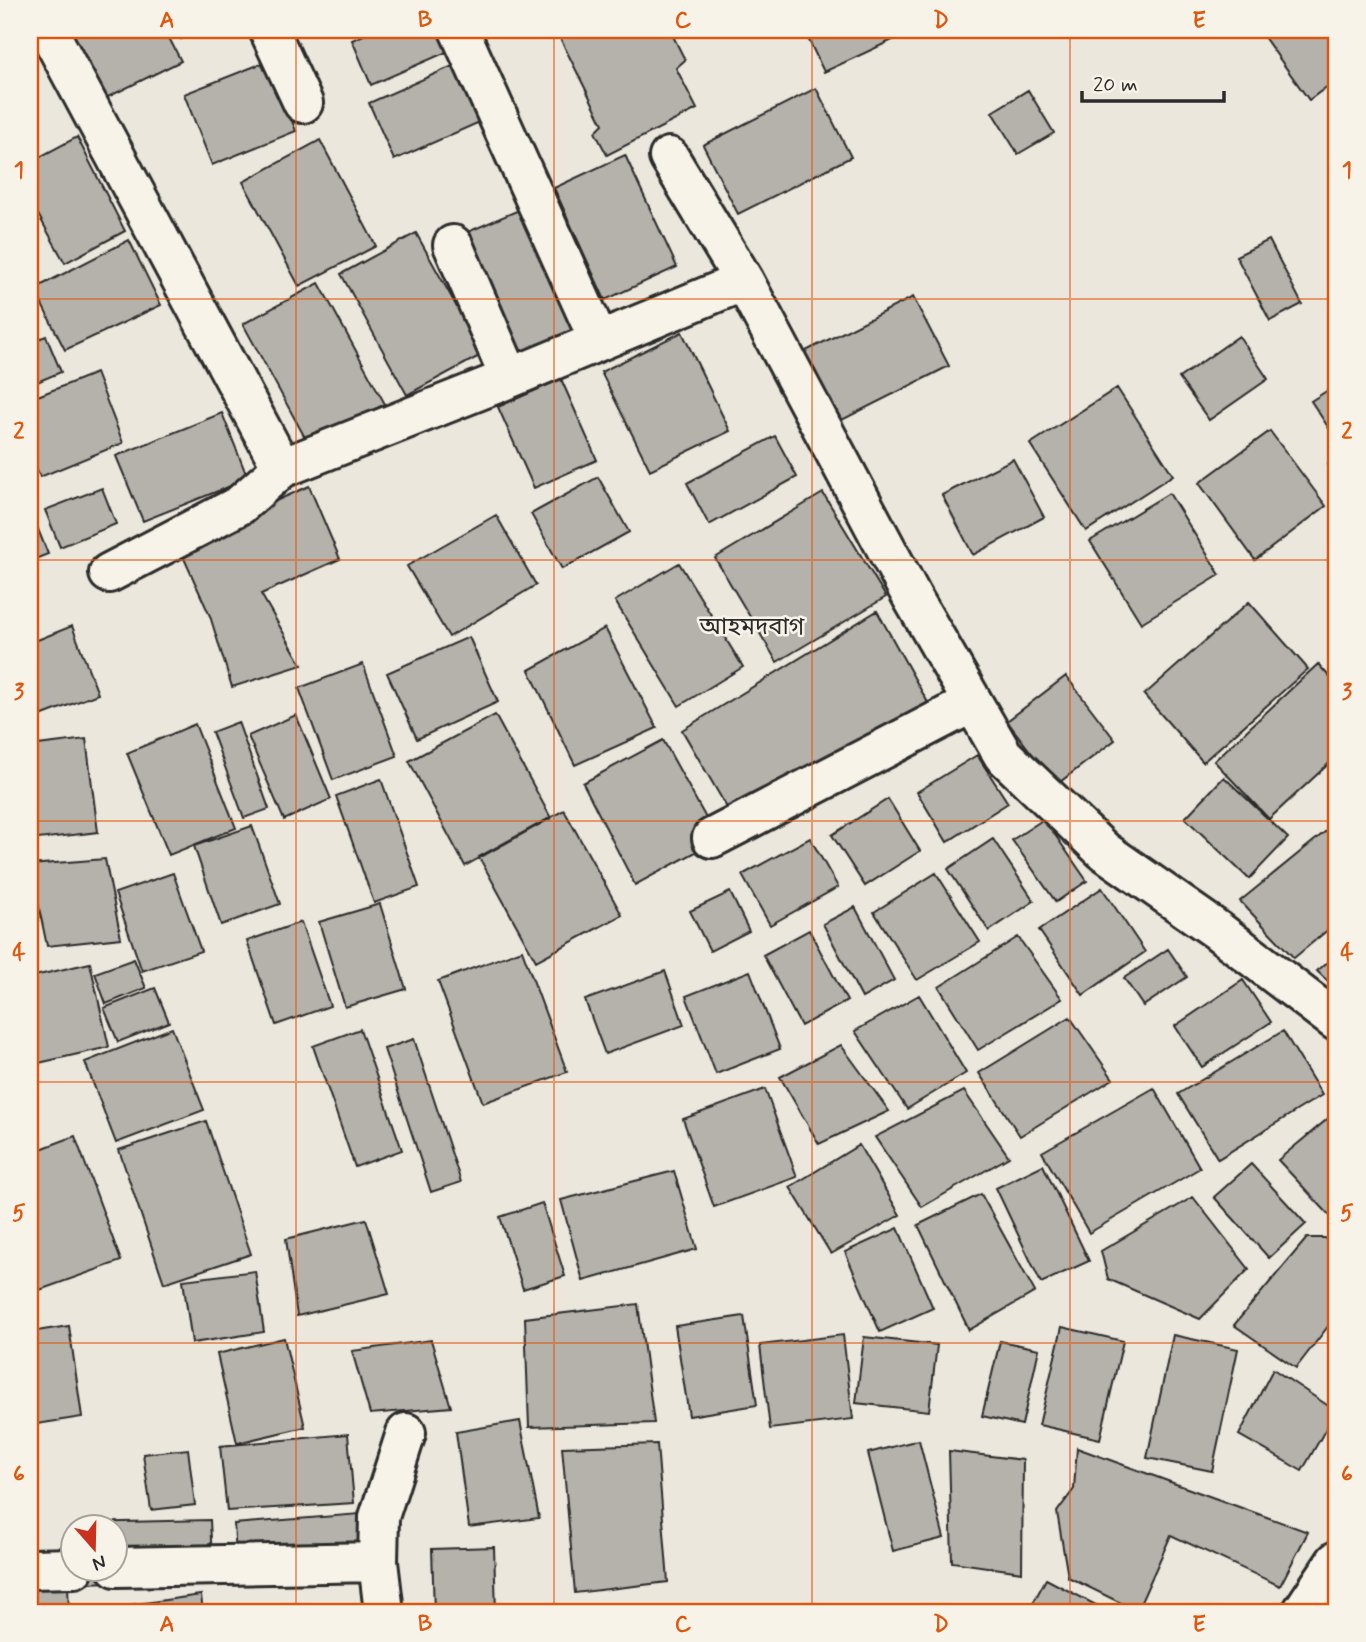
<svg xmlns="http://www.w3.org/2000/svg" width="1366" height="1642" viewBox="0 0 1366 1642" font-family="Mynerve,'Noto Sans Bengali',sans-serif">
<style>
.building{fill:#b5b2ab;stroke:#2b2b2b;stroke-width:2}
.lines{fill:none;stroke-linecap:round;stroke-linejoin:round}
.minor-casing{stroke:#2b2b2b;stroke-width:44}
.minor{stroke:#f7f3e8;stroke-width:38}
.grid{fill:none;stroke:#df570e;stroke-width:2;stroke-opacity:0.55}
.labels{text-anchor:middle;stroke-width:5;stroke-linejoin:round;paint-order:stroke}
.neighbourhood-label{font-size:24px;fill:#2b2b2b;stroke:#f7f3e8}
.neatline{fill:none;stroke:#df570e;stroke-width:2.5}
.grid-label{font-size:23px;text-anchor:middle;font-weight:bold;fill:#df570e}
</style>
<rect width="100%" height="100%" fill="#ebe7dd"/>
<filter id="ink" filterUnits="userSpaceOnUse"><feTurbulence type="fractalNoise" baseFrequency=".0143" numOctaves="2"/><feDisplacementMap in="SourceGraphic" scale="14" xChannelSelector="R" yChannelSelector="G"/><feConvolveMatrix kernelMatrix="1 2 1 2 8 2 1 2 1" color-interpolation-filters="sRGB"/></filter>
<g filter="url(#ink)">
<path class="building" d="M65 30H165L181 61 102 100Z
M177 30H201L181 39Z
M375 30H440L449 51 371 85 352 40Z
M556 30H670L685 60 676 68 697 109 607 155 595 132 603 124Z
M804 30H914L824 72Z
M1259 30H1336V80L1309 100Z
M268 61 296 131 212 165 184 94Z
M457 64 482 121 394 160 369 103Z
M816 88 851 157 738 214 703 145Z
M1028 90 1054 133 1018 154 992 112Z
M77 137 125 231 65 263 30 200V162Z
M320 140 376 246 299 286 243 182Z
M625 155 677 267 605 300 554 188Z
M526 207 581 330 518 358 463 234Z
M416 233 483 354 407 395 341 274Z
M129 240 161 305 65 350 34 289Z
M1269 240 1302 304 1270 321 1236 256Z
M319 283 385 404 309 445 243 324Z
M913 297 949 366 836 423 800 354Z
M682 332 730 431 650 470 601 372Z
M46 336 61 372 30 385V342Z
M1239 336 1268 379 1209 420 1179 378Z
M96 373 123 443 40 477 30 452V399Z
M561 379 597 460 534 488 498 407Z
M1336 385V439L1311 401Z
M1117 388 1173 475 1086 531 1030 444Z
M222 413 248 479 143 521 116 456Z
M1270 431 1326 506 1255 560 1199 483Z
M775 436 797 477 709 525 687 483Z
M1013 459 1044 517 973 555 942 495Z
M1336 459V477L1328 464Z
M598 477 629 532 562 569 531 514Z
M309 486 340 559 261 594 302 665 232 687 210 616 178 545Z
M102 488 116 524 60 547 45 510Z
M823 493 886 597 777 662 715 558Z
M1169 493 1220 575 1141 623 1090 541Z
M496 515 536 585 449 637 407 566Z
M33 517 48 554 30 561V518Z
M679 563 743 667 679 706 615 601Z
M1249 602 1308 669 1203 762 1144 695Z
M877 611 937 719 741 832 682 730Z
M72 626 98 694 30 720V643Z
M605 628 657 728 575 765 529 670Z
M469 637 498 702 417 739 387 673Z
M363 664 397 756 333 780 299 688Z
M1318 664 1336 684V757L1269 819 1214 761Z
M1066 676 1115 740 1056 785 1007 721Z
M296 715 331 799 284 820 248 736Z
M495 715 551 818 465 866 409 761Z
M238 722 269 809 244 818 212 732Z
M195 724 236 828 169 855 127 753Z
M86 739 98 832 30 840V746Z
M663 740 718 840 635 885 583 783Z
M977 755 1008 803 947 842 917 792Z
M1224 777 1288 838 1249 879 1185 818Z
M381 779 419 887 374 903 336 796Z
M888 799 920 851 865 886 832 835Z
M564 810 622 915 536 961 479 857Z
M1044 819 1087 881 1056 902 1012 840Z
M252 826 280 904 221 925 194 846Z
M1326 831 1336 842V923L1294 958 1240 901Z
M810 838 838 887 770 925 742 875Z
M993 839 1034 901 989 931 948 869Z
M105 859 121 938 47 946 30 865Z
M173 873 201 951 142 971 115 893Z
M936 873 980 942 917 980 874 912Z
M1102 888 1145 952 1083 995 1039 930Z
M730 892 749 931 710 951 690 911Z
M380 904 406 989 345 1007 319 922Z
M855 907 894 980 862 998 823 924Z
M301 922 330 1006 276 1025 247 941Z
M809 930 847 1001 801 1026 763 955Z
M1018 937 1062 999 978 1050 939 987Z
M1168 949 1187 977 1143 1006 1124 978Z
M522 950 567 1072 483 1103 438 981Z
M1336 955V989L1317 971Z
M134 959 146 988 106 1004 95 973Z
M90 963 109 1047 30 1065V977Z
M665 971 684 1025 605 1054 585 1000Z
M750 971 780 1049 716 1074 686 996Z
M1243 980 1271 1022 1202 1067 1175 1026Z
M155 988 169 1022 118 1042 104 1008Z
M919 995 966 1073 907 1109 855 1031Z
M1070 1017 1113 1079 1020 1136 979 1073Z
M172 1028 204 1110 116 1143 85 1062Z
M360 1029 402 1150 355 1167 313 1046Z
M1283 1031 1322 1095 1218 1159 1178 1094Z
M414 1039 461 1182 431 1192 384 1049Z
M841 1045 889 1111 819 1144 780 1077Z
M1154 1088 1200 1168 1089 1233 1042 1152Z
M765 1089 797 1177 714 1207 683 1119Z
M964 1091 1009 1157 922 1207 875 1137Z
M1336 1112V1216L1333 1219 1278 1160Z
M206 1121 251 1254 164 1283 119 1150Z
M75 1136 121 1261 34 1292 30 1280V1153Z
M859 1145 900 1215 831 1254 790 1187Z
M1251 1164 1306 1224 1269 1258 1214 1197Z
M1043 1165 1089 1261 1041 1283 996 1188Z
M674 1171 697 1249 583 1281 561 1200Z
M981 1194 1035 1292 969 1330 918 1225Z
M1193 1197 1249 1269 1200 1319 1108 1279 1101 1251Z
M542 1203 565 1276 523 1289 500 1217Z
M366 1219 389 1294 297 1316 286 1239Z
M898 1228 933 1308 880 1332 845 1252Z
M1307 1238H1325L1336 1247V1316L1296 1368 1234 1325Z
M255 1271 264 1332 192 1343 183 1280Z
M638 1304 654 1423 529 1427 525 1318Z
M744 1316 757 1405 689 1416 675 1326Z
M69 1326 82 1417 30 1425V1332Z
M1062 1327 1123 1341 1100 1439 1039 1425Z
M843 1335 853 1419 770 1429 760 1345Z
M1173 1335 1238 1349 1212 1471 1147 1458Z
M864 1337 937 1345 929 1411 856 1403Z
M284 1338 305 1427 237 1443 217 1354Z
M431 1340 451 1407 370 1414 352 1351Z
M1000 1341 1039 1349 1022 1425 982 1416Z
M1273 1369 1336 1411 1302 1471 1239 1435Z
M520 1421 539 1518 469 1527 456 1432Z
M348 1434 354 1503 227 1511 220 1446Z
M919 1440 944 1538 893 1551 868 1453Z
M657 1444 668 1582 575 1593 562 1447Z
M1077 1448 1308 1532 1280 1586 1171 1535 1137 1611 1068 1577 1057 1512 1074 1489Z
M188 1449 195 1505 151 1510 143 1454Z
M949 1451 1023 1460 1022 1572 952 1562Z
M360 1514 365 1575 238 1585 234 1524Z
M210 1520 213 1579 82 1583V1568H116V1526H80V1523Z
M494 1547 496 1612H434L432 1549Z
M1046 1579 1098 1606 1094 1612H1028Z
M30 1585H68L69 1612H30Z
M201 1595 203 1612H131L130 1605Z"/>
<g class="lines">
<g class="minor-casing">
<path id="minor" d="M48 30 282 468
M269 30 303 103
M459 30 599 341
M453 245 510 378
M744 281 912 597 1003 755 1104 851 1217 930 1336 1021
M109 573 240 505 282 468 510 378 744 281 669 157
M712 838 972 703
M116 1567 378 1562
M30 1569 74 1568
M384 1612 378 1562 379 1517 406 1433
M1302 1612 1336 1561"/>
</g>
<use href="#minor" class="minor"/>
</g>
</g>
<path class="grid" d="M296 30V1612M554 30V1612M812 30V1612M1070 30V1612M30 299H1336M30 560H1336M30 821H1336M30 1082H1336M30 1343H1336"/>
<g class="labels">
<g class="neighbourhood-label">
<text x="752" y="634">আহমদবাগ</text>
</g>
</g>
<rect width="1366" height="1642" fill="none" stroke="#f7f3e8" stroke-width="77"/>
<g transform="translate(94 1548) rotate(160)"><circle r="33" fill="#f7f3e8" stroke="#a5a39c" stroke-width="2"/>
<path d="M0-5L12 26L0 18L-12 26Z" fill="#c8321e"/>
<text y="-10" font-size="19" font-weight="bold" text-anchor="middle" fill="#2b2b2b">N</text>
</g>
<path d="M1082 91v10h142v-10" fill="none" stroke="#2b2b2b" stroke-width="3.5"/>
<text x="1093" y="91" font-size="21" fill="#2b2b2b" stroke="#f7f3e8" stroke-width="5" paint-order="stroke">20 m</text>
<rect x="38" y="38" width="1290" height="1566" class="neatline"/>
<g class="grid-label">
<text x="167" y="27">A</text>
<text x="425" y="27">B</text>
<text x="683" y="27">C</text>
<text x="941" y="27">D</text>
<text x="1199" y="27">E</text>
<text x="19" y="177">1</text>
<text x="1347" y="177">1</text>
<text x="19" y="438">2</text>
<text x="1347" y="438">2</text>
<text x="19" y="699">3</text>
<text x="1347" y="699">3</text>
<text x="19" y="959">4</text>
<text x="1347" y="959">4</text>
<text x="19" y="1220">5</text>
<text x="1347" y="1220">5</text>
<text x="19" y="1481">6</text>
<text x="1347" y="1481">6</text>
<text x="167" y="1631">A</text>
<text x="425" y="1631">B</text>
<text x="683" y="1631">C</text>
<text x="941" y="1631">D</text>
<text x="1199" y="1631">E</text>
</g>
</svg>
